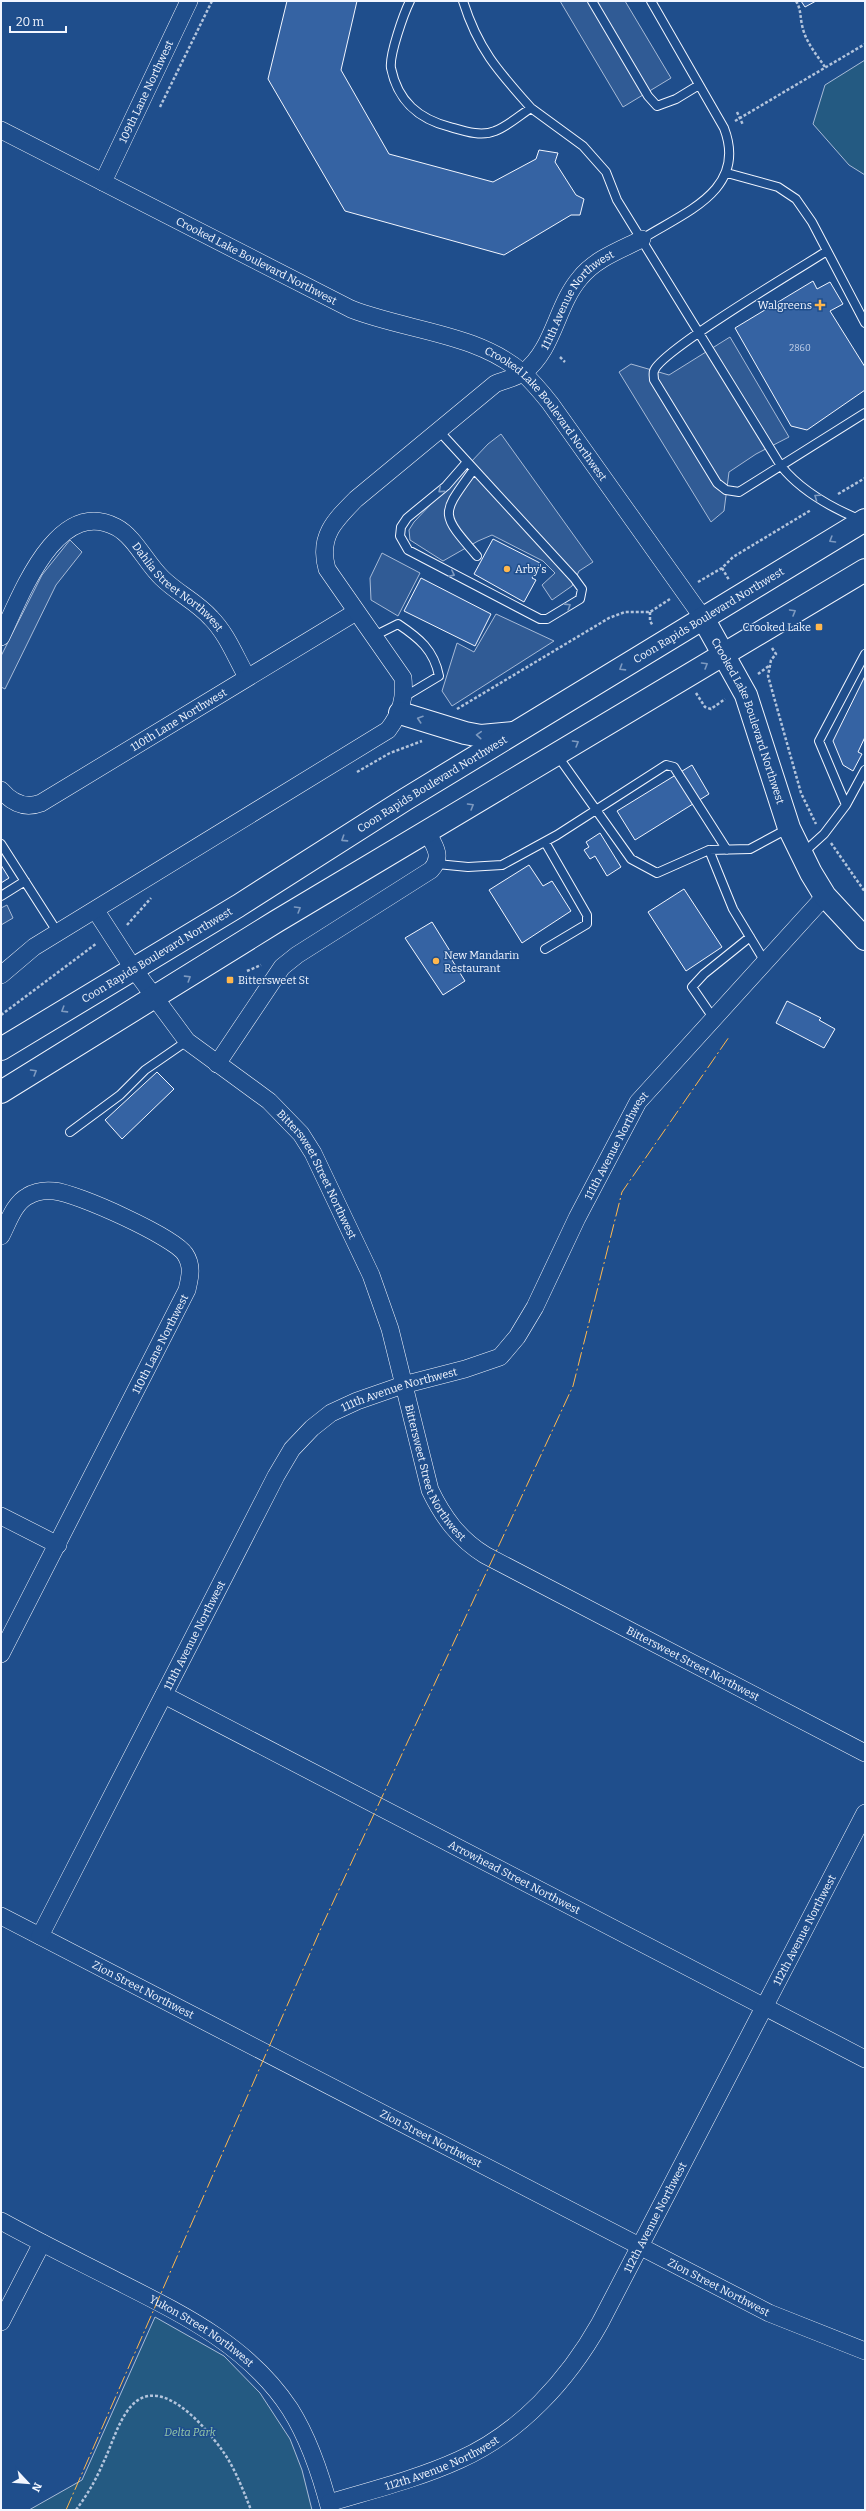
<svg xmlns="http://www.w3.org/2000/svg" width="866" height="2511" viewBox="0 0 866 2511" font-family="Bitter,serif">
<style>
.green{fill:#245a82;stroke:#a8bbd7}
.parking{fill:#305b95;stroke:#a8bbd7}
.building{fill:#3563a3;stroke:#f2f6ff}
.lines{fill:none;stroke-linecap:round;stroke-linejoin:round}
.lane-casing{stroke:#f2f6ff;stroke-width:10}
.street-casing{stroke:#f2f6ff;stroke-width:18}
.secondary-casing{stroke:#f2f6ff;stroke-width:24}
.path{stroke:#b3c4dc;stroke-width:2.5;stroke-dasharray:3 2;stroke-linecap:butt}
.lane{stroke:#1f4e8c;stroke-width:8}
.street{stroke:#1f4e8c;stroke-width:17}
.secondary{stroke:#1f4e8c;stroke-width:22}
.power{stroke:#ffb74d;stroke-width:1;stroke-dasharray:14 3 2 3;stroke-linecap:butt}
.oneway{stroke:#7e9ac0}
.poi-dot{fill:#ffb74d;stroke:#1f4e8c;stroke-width:1.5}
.labels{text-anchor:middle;stroke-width:3;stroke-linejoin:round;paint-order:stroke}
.number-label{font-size:9px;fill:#c3d1e8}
.street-label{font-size:11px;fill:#f2f6ff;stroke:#1f4e8c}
.poi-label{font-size:11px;fill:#f2f6ff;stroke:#1f4e8c;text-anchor:start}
.park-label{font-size:11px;font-style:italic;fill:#97c8a6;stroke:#1f4e8c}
</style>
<rect width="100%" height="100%" fill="#1f4e8c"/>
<path class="green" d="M865 60V175L849 165 813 124 825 85Z
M155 2317 224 2356 260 2393 290 2439 302 2470 312 2510H29L82 2480Z"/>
<path class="parking" d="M560 1H625L671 78 623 107Z
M730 337 789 437 756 454 729 472 724 511 711 522 619 372 631 364 669 375Z
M501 434 593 562 579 571 572 586 552 600 542 585 555 573 543 561 492 535 478 541 443 561 410 540 409 530 414 522 488 444Z
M70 540 82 552 56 585 5 689 1 687V656L42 575Z
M382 553 420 573 398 616 371 600 370 578Z
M496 614 554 641 452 706 442 691 457 643 474 652Z
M7 905 13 918 1 925V908Z"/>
<path class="building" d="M287 1H357L341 70 389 154 493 182 536 159 539 150 558 153 555 162 576 195 584 199 580 215H571L504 255 345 211 268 79Z
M801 1H816L805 7Z
M813 281 817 289 830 282 843 304 830 311 865 367V390L807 430 791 426 735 328Z
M493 539 540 563 532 578 536 580 524 602 474 574Z
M421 578 491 614 475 646 404 611Z
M865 676V737L858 752 862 754 853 771 843 765 833 741Z
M692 765 709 794 635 840 617 811Z
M600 833 621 867 607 876 595 856 590 859 584 850 589 847 586 842Z
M1 865 9 878 1 883Z
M529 865 543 886 552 881 571 911 522 943 489 890Z
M684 889 722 947 686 971 648 912Z
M432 922 450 951 447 952 465 981 443 995 405 938Z
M787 1001 821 1018 819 1020 835 1029 824 1048 776 1023Z
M157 1072 174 1089 122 1139 105 1120Z"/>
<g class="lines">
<g class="lane-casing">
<path id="lane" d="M410 1C404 13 389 55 391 68 398 102 419 119 450 127 464 131 481 137 495 131 508 126 520 115 531 108L583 146 606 172 617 200 781 466C801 491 832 508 861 520
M463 1C478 49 498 71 531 108
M592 1 648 96 657 106 676 99 699 85
M727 173 778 187 796 199 812 222 865 323
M642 239C685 212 748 190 724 128L651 1
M827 251C802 267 660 351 654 371 653 373 654 377 654 380L717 483 726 490 739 492 865 413
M439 431 574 578 582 589 580 599 547 619H540L408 550 400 536 401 527 407 518 446 486 467 462
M474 469C441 515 439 512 477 556
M374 636 398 624C419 638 434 650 439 676L404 697
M557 755 631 859 657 873 709 850 750 849 789 828
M846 805 865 770
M1 844 58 933
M709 850 733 909 765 962
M803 853 824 834 846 805 819 741 865 654
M437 864 468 867 502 865 557 835 666 765 674 767 727 850
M1 896 25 881
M545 949 587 924V915L545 842
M714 1019 692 987 704 974 750 937
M70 1132 120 1095 145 1070 187 1041"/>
</g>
<g class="street-casing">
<g id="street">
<path id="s1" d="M1 130 351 309C407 331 477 333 523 373 533 382 542 393 550 403L703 618"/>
<path id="s2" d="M103 182 189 1"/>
<path id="s3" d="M1 637C20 598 56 496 116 527 135 537 146 563 162 578 177 593 197 602 211 618 227 634 236 658 247 677"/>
<path id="s4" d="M1 790C12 803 25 809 41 803L356 612"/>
<path id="s5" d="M96 911 133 968 187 1041 269 1101 301 1134 313 1153 371 1275 390 1329 430 1490C443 1517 459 1539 485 1555L865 1753"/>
<path id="s6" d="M1 975 34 947 388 730C401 713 405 699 403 678L327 569C318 537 334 521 356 499L495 384C504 380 516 378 524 372 554 349 556 306 580 278 595 259 620 250 642 239"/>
<path d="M217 1064 282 967 297 955 431 870C443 857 435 846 427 832"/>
<path d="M1 1236C8 1223 14 1203 28 1196 36 1191 45 1190 54 1191 77 1193 174 1237 185 1254 193 1266 190 1277 187 1290L1 1654"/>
<path d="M1 1516 58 1545"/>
<path id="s7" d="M164 1695 865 2059"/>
<path id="s8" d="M1 1916 769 2313 865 2351"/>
<path id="s9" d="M40 1936 276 1476 292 1449 312 1428 331 1413 357 1401 403 1385 465 1369 500 1357 517 1337 535 1307 577 1218 638 1102 825 896"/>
<path id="s10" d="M1 2221C39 2242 78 2261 117 2281 182 2314 249 2346 290 2409 309 2439 321 2475 330 2510"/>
<path d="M1 2322 42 2243"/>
<path id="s11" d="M329 2503C372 2490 417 2479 459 2460 520 2433 568 2380 600 2323L865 1813"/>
</g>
</g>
<g class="secondary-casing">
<g id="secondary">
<path id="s12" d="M703 618 746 695 789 828 811 873 825 896 865 939"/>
<path d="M400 713 465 733 481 736 513 733"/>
<path id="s13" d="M1 1049 238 906 406 799 865 520"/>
<path d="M1 1092 277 921 865 570"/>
</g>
</g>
<path class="path" d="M796 1C801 9 800 16 802 25 805 41 816 54 825 67
M160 107 212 1
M737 112 743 125
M735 121 865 44
M560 357 565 362
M838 494 865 478
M722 568 729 580
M698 582 722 568 733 557 811 510
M650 612V621L653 626
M772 648 776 654 771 660 768 676 801 793 816 824
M758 674 770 665
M696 693 705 707 711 709 725 699
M457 709 609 618 625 612H650L670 599
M357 772 390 753 422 741
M831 843 865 892
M127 925 151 898
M247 971 261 965
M1 1015 97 943
M76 2510C87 2495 96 2480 103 2463 111 2447 116 2428 126 2413 155 2367 203 2424 222 2450 235 2468 243 2490 251 2510"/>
<use href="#lane" class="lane"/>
<use href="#street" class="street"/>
<use href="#secondary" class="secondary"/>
<path class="power" d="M66 2510 322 1926 573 1386 622 1192 729 1037"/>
</g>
<defs><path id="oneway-chevron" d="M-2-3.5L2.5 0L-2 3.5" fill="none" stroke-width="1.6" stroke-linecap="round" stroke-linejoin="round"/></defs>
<g class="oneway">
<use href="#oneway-chevron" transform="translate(441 490) rotate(140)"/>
<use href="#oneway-chevron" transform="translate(817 497) rotate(-145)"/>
<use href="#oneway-chevron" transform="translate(832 540) rotate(149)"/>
<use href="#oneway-chevron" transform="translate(452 574) rotate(27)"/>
<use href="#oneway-chevron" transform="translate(568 606) rotate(-32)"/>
<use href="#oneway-chevron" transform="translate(793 612) rotate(-30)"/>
<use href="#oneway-chevron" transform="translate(705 665) rotate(-31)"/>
<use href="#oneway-chevron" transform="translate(622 668) rotate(148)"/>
<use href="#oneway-chevron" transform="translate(420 719) rotate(-162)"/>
<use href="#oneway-chevron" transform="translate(479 735) rotate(-176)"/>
<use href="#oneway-chevron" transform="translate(576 743) rotate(-31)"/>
<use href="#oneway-chevron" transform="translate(471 806) rotate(-31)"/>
<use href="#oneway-chevron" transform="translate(344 839) rotate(147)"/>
<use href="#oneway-chevron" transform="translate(298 909) rotate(-31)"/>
<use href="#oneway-chevron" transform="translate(188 978) rotate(-32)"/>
<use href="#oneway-chevron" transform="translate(64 1010) rotate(148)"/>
<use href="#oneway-chevron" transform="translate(34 1072) rotate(-31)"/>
</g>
<g class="poi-dot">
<path d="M818 299h4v4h4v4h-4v4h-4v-4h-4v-4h4z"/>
<circle cx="507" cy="569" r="4"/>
<rect x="815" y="623" width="8" height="8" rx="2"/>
<circle cx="436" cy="961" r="4"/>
<rect x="226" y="976" width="8" height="8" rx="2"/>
</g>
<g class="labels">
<g class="number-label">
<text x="800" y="351">2860</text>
</g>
<g class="street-label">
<text dy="4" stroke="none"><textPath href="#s2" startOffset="100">109th Lane Northwest</textPath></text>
<text dy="4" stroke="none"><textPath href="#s1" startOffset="287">Crooked Lake Boulevard Northwest</textPath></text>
<text dy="4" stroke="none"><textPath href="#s6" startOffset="1031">111th Avenue Northwest</textPath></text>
<text dy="4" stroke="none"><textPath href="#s1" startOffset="623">Crooked Lake Boulevard Northwest</textPath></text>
<text dy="4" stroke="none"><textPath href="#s3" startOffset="265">Dahlia Street Northwest</textPath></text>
<text dy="4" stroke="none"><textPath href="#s13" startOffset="830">Coon Rapids Boulevard Northwest</textPath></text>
<text dy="4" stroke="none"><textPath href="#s4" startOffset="206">110th Lane Northwest</textPath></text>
<text dy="4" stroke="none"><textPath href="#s12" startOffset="113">Crooked Lake Boulevard Northwest</textPath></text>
<text dy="4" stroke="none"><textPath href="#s13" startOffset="506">Coon Rapids Boulevard Northwest</textPath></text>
<text dy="4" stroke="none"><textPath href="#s13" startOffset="182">Coon Rapids Boulevard Northwest</textPath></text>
<text dy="4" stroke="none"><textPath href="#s9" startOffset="1022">111th Avenue Northwest</textPath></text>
<text dy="4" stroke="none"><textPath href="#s5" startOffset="349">Bittersweet Street Northwest</textPath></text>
<text transform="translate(160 1344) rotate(-63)" y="4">110th Lane Northwest</text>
<text dy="4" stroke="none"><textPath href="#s9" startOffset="674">111th Avenue Northwest</textPath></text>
<text dy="4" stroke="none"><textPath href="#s5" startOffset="673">Bittersweet Street Northwest</textPath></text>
<text dy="4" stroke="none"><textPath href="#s9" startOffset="338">111th Avenue Northwest</textPath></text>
<text dy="4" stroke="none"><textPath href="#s5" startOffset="1008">Bittersweet Street Northwest</textPath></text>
<text dy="4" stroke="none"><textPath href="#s7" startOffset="395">Arrowhead Street Northwest</textPath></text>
<text dy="4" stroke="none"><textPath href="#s11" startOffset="780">112th Avenue Northwest</textPath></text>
<text dy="4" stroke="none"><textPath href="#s8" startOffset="160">Zion Street Northwest</textPath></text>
<text dy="4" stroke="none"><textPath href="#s8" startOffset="484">Zion Street Northwest</textPath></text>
<text dy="4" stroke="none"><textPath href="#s11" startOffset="456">112th Avenue Northwest</textPath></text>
<text dy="4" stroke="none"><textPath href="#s8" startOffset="808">Zion Street Northwest</textPath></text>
<text dy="4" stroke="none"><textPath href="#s10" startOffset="229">Yukon Street Northwest</textPath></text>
<text dy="4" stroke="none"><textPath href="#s11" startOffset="120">112th Avenue Northwest</textPath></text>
</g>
<g class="poi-label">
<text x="812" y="309" text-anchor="end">Walgreens</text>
<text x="515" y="573">Arby's</text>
<text x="811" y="631" text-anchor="end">Crooked Lake</text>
<text x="444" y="959">New Mandarin<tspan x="444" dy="13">Restaurant</tspan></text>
<text x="238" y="984">Bittersweet St</text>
</g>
<g class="park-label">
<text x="190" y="2436">Delta Park</text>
</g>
</g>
<rect width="866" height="2511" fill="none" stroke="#f2f6ff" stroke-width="4"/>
<g transform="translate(28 2483) rotate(116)" stroke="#1f4e8c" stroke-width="3" paint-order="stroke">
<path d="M0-3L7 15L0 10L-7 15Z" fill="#f2f6ff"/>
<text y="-6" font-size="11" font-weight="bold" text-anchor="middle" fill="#f2f6ff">N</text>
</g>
<path d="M10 26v6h56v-6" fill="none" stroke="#f2f6ff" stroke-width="2"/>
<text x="16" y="26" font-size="12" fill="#f2f6ff" stroke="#1f4e8c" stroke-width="3" paint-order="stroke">20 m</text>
</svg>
